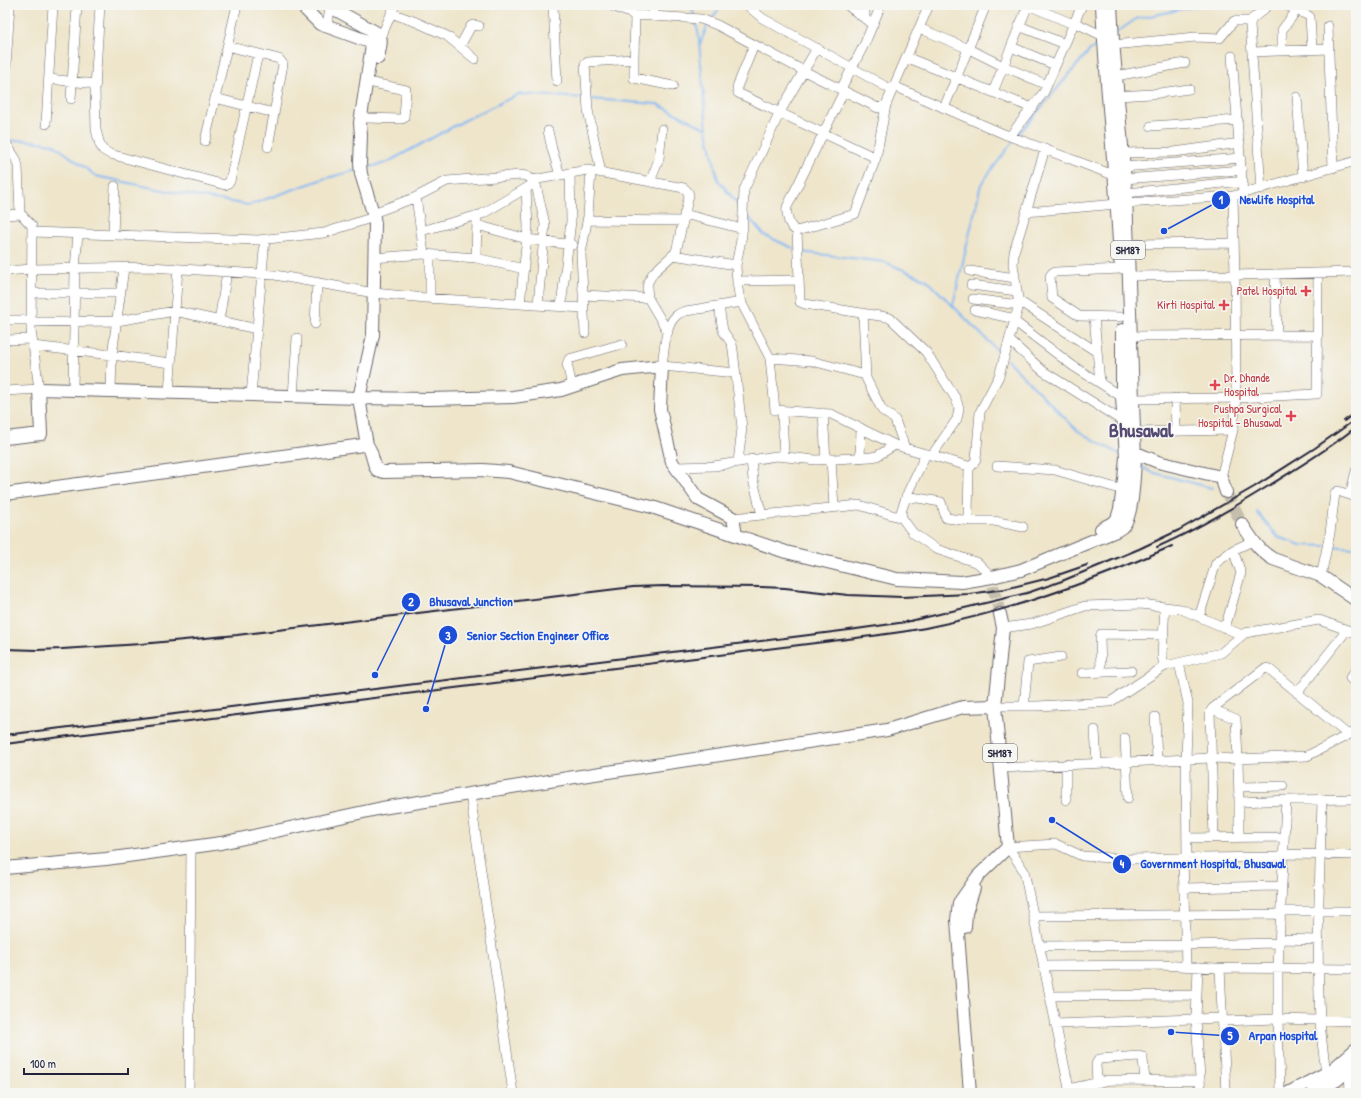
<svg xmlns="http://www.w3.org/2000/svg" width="1361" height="1098" viewBox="0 0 1361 1098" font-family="'Patrick Hand',sans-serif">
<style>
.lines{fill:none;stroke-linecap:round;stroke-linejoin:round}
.stream{stroke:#87b9f4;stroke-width:2}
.major-tunnel{stroke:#c5bead;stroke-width:12;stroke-dasharray:12 6;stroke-linecap:butt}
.minor-casing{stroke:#69666d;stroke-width:10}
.major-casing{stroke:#69666d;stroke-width:14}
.minor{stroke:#fff;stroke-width:9}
.major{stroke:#fff;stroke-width:12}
.rail{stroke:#22223b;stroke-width:2}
.health-dot{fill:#e0444e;stroke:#f6f6f2;stroke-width:1.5}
.labels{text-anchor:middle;stroke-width:3;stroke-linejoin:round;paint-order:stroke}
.shield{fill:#f6f6f2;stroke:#626272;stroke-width:1}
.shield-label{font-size:11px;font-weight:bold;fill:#22223b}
.health-label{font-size:12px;fill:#be3a42;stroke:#f6f6f2;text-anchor:end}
.town-label{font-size:20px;font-weight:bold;fill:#554a74;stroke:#f6f6f2}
.leader{fill:none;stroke:#1d4ed8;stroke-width:1.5}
.callout-dot{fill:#1d4ed8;stroke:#f6f6f2;stroke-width:1.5}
.mark-label{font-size:12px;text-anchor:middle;font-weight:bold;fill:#fff}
.callout-label{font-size:13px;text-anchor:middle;font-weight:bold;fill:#1d4ed8;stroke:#f6f6f2;stroke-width:3;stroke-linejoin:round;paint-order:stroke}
</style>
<rect width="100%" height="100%" fill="#f6f6f2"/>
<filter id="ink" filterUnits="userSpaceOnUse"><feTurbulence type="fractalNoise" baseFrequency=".025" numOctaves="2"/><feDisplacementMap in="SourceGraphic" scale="8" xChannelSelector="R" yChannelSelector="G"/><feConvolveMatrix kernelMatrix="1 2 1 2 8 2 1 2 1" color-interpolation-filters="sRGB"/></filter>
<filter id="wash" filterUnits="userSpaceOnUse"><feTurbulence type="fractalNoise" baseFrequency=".012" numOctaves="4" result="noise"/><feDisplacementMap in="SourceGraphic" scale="16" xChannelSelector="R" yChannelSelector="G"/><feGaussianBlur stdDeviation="0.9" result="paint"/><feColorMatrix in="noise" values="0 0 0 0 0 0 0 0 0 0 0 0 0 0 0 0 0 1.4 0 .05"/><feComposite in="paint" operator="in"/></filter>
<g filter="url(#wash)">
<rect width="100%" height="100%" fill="#eee5ca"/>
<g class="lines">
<path class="stream" d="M691 5 694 15
M711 20 722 5
M695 22 698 31 707 130 718 180 739 206
M1117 32 1136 19 1201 5
M700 44 708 24
M590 99 657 104 707 129
M1017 136 1089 51 1100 43
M8 141 24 140 53 144 96 176 172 192 249 205 323 179 357 170
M365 168 386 163 469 118 519 94 585 98
M746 214 764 235 795 249
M801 252 885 262 927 280 1001 354
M953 305 981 184 1014 140
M1007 360 1078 431 1121 455
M1139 465 1151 472 1212 488
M1257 512 1278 537 1301 545 1325 546
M1329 546 1356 548"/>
</g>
</g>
<g filter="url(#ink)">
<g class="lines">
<path class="major-tunnel" d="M1226 492 1242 524
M993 586 1000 614"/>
<g class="minor-casing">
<path id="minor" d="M100 5 95 88 96 130 100 145 103 150 110 154 225 185 227 184 230 181 258 54
M553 5 557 81
M610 5 635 15 701 19 717 25 804 71 878 108 886 105 894 86 1004 134 1124 179 1242 170
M654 5V17
M747 5 762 18 892 90
M847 5 873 25
M1028 5 1073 24
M1286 5 1307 15 1310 17 1312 50
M391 13 416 22 447 36 475 59
M635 15 634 59V78L673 86
M865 19V5
M1074 22 1103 36
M326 26 332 5
M1019 26 1065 44
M1328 26 1333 168
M919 28 969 49 1003 66 1047 85
M378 40 381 37 395 5
M754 45 737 87 738 93 876 158
M1113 45 1196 37 1220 38 1234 21H1251
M227 46 279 59 283 64 268 147
M460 46 471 26 473 25 479 26
M1011 47 1055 65
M817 48 780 112 744 190 742 235 736 265 737 283 740 300 770 358 775 410 831 414 895 445 926 454 908 492 901 512 902 518 913 533 936 549 978 563 992 577
M1282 51V30L1297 10
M1252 52 1329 49
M1232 56 1243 193
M906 57 1032 108
M1116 76 1185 63
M49 79 96 84
M5 81 10 5
M894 86 929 5
M841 89 865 43 881 5
M844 91 787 207C786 215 789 228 797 231L855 214 876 158 886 105
M993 92 1028 5
M1117 96 1152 94 1189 89
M1297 97 1303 177
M215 98 274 113
M71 99 77 5
M944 108 986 5
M366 118 402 119 404 118 406 90 373 83
M46 124 53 5
M1151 126 1238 120
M548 131 552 149 560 175
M1010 136 1044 92 1082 5
M205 141 237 5
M5 142 16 159 18 166 20 213 32 226 31 330 39 389 5 391
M1122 153 1174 152 1240 143
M1123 167 1241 158
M601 173 588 110 585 64 588 62 634 59
M533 180 587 170 684 188 688 192 689 195 676 252 653 273 648 282 647 288 648 298 668 332
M650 182 659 159 662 129
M1261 189 1250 24 1252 19 1269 5
M1126 193 1243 181
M416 197 424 254
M1126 203 1233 196 1356 161
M1026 212 1117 204
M373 213 414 198 447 181 521 175C528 176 532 178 536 185L545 224 538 305
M684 214 743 229
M5 215 20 214
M588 220 683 221
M477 225 527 239 573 245
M421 231 482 214 535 183
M797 231 800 302 805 304 886 317 890 318 926 352 956 399 959 408 957 419 932 455
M32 232 258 240 324 233 374 217
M113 235 115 186
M1128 244 1234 243
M430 255V298
M673 255 736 265
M374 258 424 254 476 258 524 269
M476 258 477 220
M1121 269 1055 272 1052 273 1050 276 1052 298 1079 316 1121 317
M5 271 32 269 150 267 275 275 374 293 426 298 583 308
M970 271 1015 278
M1275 274 1277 335
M1129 276 1235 275 1356 272
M737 281 799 280
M971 285 1017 291
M31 293H120
M583 295 648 298
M973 299 1019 305
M1019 301 1097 352
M520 304 528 227 526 188
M719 306 723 331 732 344 733 350 742 428 738 462
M561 307 571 221 570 173
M975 310 1015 319
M863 313 866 378 882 410 893 418 895 420 905 448
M1094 317 1100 383
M5 320H31
M219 321 227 272
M1014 321 1073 366 1122 397 1132 399 1236 398 1317 394 1318 273
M31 322 117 321 175 311 257 329
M315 324 317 282
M585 333 581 254 588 216 591 171
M1130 336 1317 335
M5 340 32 339
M1009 340 1043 371 1124 422
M33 346 112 355 171 363
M770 358 812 361 865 375
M736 373 662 366C664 353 665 326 675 317 678 313 682 312 686 311L742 302
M572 386 567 364 569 359 622 344
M73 390 75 268 78 234
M111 391 112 355 124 268
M169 393 178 269
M251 395 265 239
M293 396 297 338
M1175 398 1176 431
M782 411 784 456
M823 413 826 460
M1134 432 1233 430
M927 454 968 466 969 469 968 516 971 521H994L1023 527
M860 458 861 428
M751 459 753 480 762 515
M831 459 834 508
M997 466 1055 470 1123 490
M676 467 714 466 776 456 816 460 871 457 877 456 895 445
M969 469 976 460 980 412 999 376 1019 305 1013 264 1014 252 1045 149
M1221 477 1233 430 1236 398 1235 275 1233 196
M1350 495 1356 471
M906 496 941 502 946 518 971 521
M733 518 859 505 902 518
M1321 576 1330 533 1335 493 1338 491 1356 497
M1199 617 1216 563 1233 550 1253 541
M1003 628 1032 624 1085 606 1141 604 1181 609 1242 635
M1225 628 1241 573 1233 550
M1179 663 1188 703 1186 759 1187 858
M1164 667 1162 655 1165 607
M1356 670 1350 678 1356 684
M1101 672 1100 637 1101 634 1164 635
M1082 673 1131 671
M1297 693 1347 630
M995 706H1037L1110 702 1165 666 1221 653 1245 633 1319 620 1356 633
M1024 706 1028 662 1061 657
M1212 709 1236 719 1238 759 1307 756 1356 731
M1155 717 1157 760
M1095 730 1097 763
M1125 738 1128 798
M1001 768 1211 758 1238 759 1239 802 1286 800
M1240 787 1283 786
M470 794 513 1093
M1066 800V764
M1322 800C1320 873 1316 946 1320 1019 1321 1038 1324 1056 1326 1074
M1214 837 1210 712 1213 708 1264 669 1268 668 1348 735
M1239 837V802
M1187 838 1284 837
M1283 854 1356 855
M1183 858 1186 966
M1184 888 1282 886
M1281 911H1356
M1033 916 1281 914
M1280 939 1319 940
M1039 946 1185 945 1279 943
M1043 966 1160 965 1216 968 1356 969
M1198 967 1196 1019 1201 1093
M1220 968 1226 1093
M1050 996 1197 995
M1222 1021 1278 1019 1356 1021
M1055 1024 1222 1018
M1349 1070 1350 1093
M1097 1082 1096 1064 1099 1059 1139 1056 1143 1057V1059L1145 1081
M1069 1089 1109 1080 1200 1081
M189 1093 191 848
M1070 1093 1024 871 1008 847 1056 844 1082 856 1125 859 1283 857
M1280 1093 1278 1019V968L1286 800 1356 799"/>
</g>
<g class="major-casing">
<path id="major" d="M301 5 320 24 370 42 372 45 360 123 361 135 360 164 361 174 373 213 375 223 373 335 359 398 367 445
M327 5 379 34C383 40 379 51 378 58
M1102 5C1106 90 1116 176 1120 261
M5 438 41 434 39 389 359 398 428 399 513 397 561 390 622 370 662 366 660 409 672 462 698 499 733 518 736 535
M1134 452 1158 462 1221 477 1226 492
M5 494 363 445H367C373 452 372 462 377 470L384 472 483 470 509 472 652 507 786 552 897 579 962 582 992 577 1021 570 1116 531C1119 529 1122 528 1124 525 1133 514 1134 475 1135 460L1126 193 1113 41 1111 5
M1242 524C1251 538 1259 551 1273 559L1321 576 1356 600
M1101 529 1114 522 1117 519 1120 509 1124 479 1126 457 1122 397V330
M5 868 106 859 221 843 382 808 568 778 887 730 963 707 995 706
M965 927 966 913 974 888
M970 1093 957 920 959 903 978 876 1008 847 995 706 1003 628 1000 614
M1288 1093 1332 1070 1356 1049
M1313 1093 1337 1080 1356 1063"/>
</g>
<use href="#minor" class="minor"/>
<use href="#major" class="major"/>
<path class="rail" d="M1344 421 1356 412
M1157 547C1196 530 1233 508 1270 485 1299 467 1329 449 1356 427
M5 649 37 650 62 649 141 644 237 635 633 587 664 586 761 587 785 588 848 595 902 597 969 594 1005 589 1049 578 1087 565
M5 735 849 630 906 622 1027 593 1062 581 1139 549 1179 530 1254 487 1315 448 1356 419
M5 744 840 640C870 636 901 633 930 627 1014 610 1094 581 1172 546"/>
</g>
</g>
<g class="health-dot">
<path d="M1304 285h4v4h4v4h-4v4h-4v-4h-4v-4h4z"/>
<path d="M1222 299h4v4h4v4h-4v4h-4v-4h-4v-4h4z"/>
<path d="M1213 379h4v4h4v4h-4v4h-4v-4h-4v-4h4z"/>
<path d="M1289 410h4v4h4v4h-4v4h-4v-4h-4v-4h4z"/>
</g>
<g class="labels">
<g class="shield">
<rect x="1111" y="241" width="34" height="18" rx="3"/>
<rect x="983" y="744" width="34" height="18" rx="3"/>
</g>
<g class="shield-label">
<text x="1128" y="254">SH187</text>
<text x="1000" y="757">SH187</text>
</g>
<g class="health-label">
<text x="1297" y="295">Patel Hospital</text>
<text x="1215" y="309">Kirti Hospital</text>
<text x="1224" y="382" text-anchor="start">Dr. Dhande<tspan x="1224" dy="14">Hospital</tspan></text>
<text x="1282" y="413">Pushpa Surgical<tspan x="1282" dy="14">Hospital - Bhusawal</tspan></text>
</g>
<g class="town-label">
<text x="1141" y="437">Bhusawal</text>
</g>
</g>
<path class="leader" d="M1164 231L1221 200M375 675L411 602M426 709L448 635M1052 820L1122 864M1171 1032L1230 1036"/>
<g class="callout-dot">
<circle cx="1164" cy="231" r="4"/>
<circle cx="375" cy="675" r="4"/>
<circle cx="426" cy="709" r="4"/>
<circle cx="1052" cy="820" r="4"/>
<circle cx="1171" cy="1032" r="4"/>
<circle cx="1221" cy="200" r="10"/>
<circle cx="411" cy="602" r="10"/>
<circle cx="448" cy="635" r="10"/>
<circle cx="1122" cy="864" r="10"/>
<circle cx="1230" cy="1036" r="10"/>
</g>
<g class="mark-label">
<text x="1221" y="204">1</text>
<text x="411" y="606">2</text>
<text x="448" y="640">3</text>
<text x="1122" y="868">4</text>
<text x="1230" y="1040">5</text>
</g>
<g class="callout-label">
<text x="1277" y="204">Newlife Hospital</text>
<text x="471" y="606">Bhusaval Junction</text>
<text x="538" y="640">Senior Section Engineer Office</text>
<text x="1213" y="868">Government Hospital, Bhusawal</text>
<text x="1283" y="1040">Arpan Hospital</text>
</g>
<rect width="1361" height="1098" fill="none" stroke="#f6f6f2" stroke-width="20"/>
<path d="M24 1068v6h104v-6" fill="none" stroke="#22223b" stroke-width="2"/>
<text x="30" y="1068" font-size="12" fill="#22223b" stroke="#f6f6f2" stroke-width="3" paint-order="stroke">100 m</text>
</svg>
